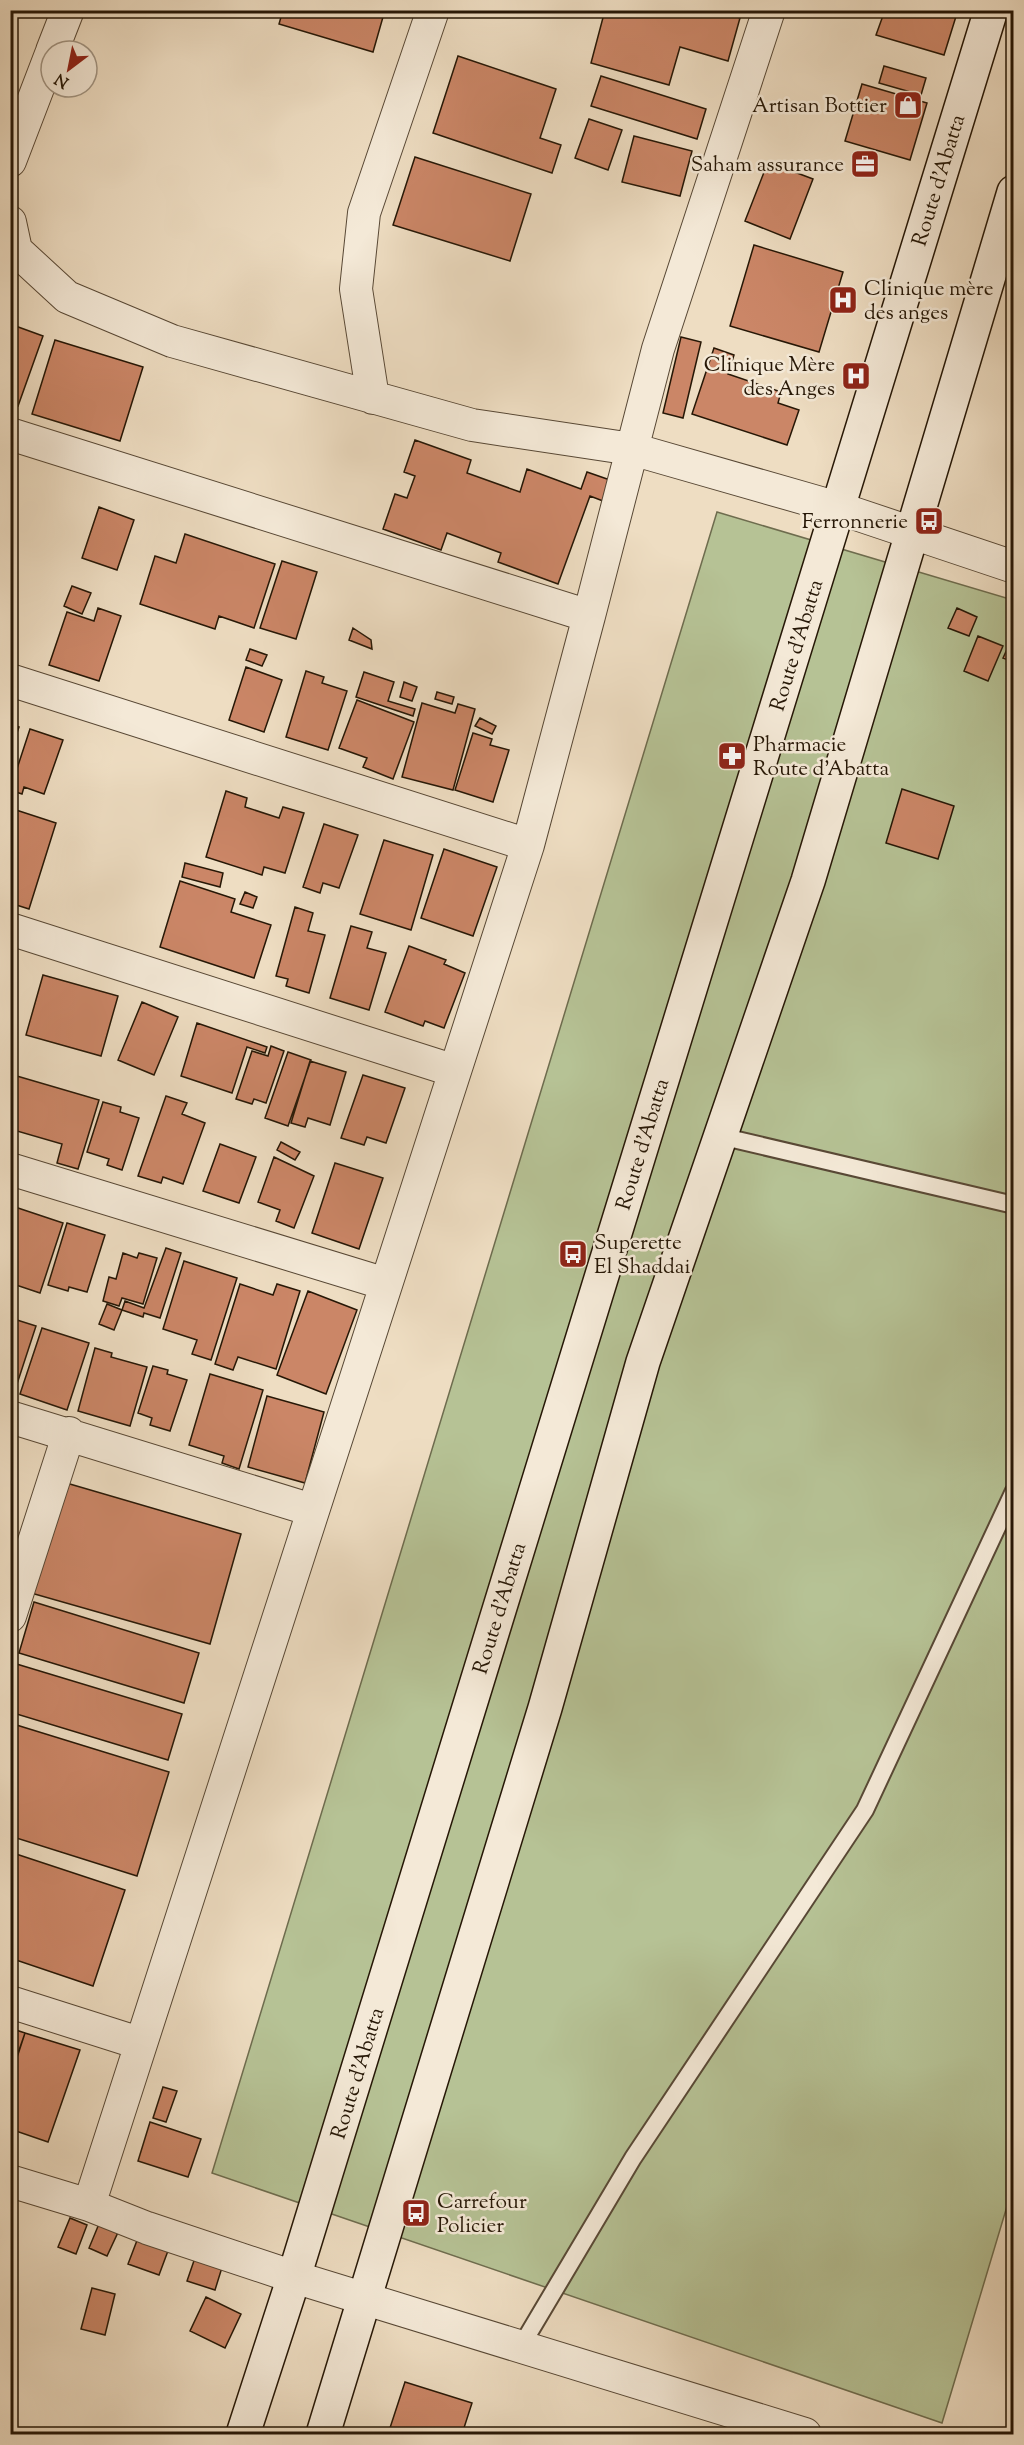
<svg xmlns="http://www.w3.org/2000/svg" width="1024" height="2445" viewBox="0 0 1024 2445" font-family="'Sorts Mill Goudy',serif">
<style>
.green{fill:#b6c295;stroke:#6e6c4e;stroke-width:1.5}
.building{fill:#cb8667;stroke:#261706;stroke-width:1.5}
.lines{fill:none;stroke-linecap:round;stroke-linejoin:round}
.lane-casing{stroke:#584835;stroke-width:20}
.street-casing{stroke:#584835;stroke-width:34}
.secondary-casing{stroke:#261706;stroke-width:36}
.lane{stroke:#f4e9d7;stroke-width:16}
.street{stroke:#f4e9d7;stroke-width:32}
.secondary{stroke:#f4e9d7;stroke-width:33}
.labels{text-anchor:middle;stroke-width:5;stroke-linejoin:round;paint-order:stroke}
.poi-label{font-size:21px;fill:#261706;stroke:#f4e9d7;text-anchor:end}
.street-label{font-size:21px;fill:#261706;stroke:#f4e9d7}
</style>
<rect width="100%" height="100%" fill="#eeddc2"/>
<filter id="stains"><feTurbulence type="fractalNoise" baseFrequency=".00333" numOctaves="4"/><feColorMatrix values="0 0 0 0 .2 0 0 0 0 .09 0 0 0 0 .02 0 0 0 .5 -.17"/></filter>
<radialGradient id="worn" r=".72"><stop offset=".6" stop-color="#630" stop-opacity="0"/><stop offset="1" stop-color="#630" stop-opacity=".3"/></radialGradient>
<path class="green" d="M717 512 1013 600 1014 2183 942 2423 212 2173Z"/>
<path class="building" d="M283 10H385L373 52 279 24Z
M605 10H714L740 18 728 61 680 47 669 85 591 63Z
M885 10H958L944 55 876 35Z
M458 56 556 89 540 138 561 145 552 173 433 133Z
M884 66 926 78 921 95 879 83Z
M601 76 706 109 697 139 591 106Z
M862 84 927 103 910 160 845 141Z
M589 119 622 130 608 170 575 158Z
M634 136 692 151 680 196 622 182Z
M415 157 531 194 510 261 393 225Z
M768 162 813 179 790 239 745 221Z
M754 245 843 272 819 352 730 326Z
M10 324 43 336 18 406 10 404Z
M681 337 701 342 683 418 663 413Z
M55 340 143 367 120 441 32 414Z
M714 348 734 355 728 374 781 392 778 403 799 410 787 445 692 414Z
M415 440 471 460 467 473 520 492 527 469 581 489 587 472 610 480 603 501 590 496 558 584 498 562 501 553 447 533 441 550 383 529 395 494 407 498 415 476 404 472Z
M10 479 17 481 10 501Z
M99 507 134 520 117 570 82 558Z
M185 534 275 564 254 628 219 616 215 629 140 604 155 556 176 563Z
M282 561 317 572 296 639 260 628Z
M72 586 91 593 82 614 64 606Z
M98 608 121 616 99 681 49 665 67 612 94 621Z
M957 608 977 617 969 636 948 628Z
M353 628 371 640 372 649 349 640Z
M1014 634V662L1003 658Z
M978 636 1003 646 988 681 964 671Z
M250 649 267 655 262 666 246 660Z
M246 667 282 680 264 732 229 720Z
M306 671 324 677 322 683 347 691 328 750 286 737Z
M364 672 394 682 388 701 415 709 413 716 356 697Z
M404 682 417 687 412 701 400 697Z
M437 692 454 697 452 704 435 699Z
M357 700 414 722 393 779 363 767 367 758 339 748Z
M422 703 455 713 458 704 475 709 453 790 402 777Z
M480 718 496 726 492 734 475 726Z
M10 724 19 727 10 753Z
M30 729 63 740 44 794 24 787 22 794 10 790Z
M473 733 492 739 490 745 509 750 493 802 455 790Z
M902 789 954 806 938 859 886 843Z
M226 791 247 798 245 807 279 818 283 807 304 813 285 873 264 867 262 875 206 857Z
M10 808 56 823 29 909 10 903Z
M324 824 358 835 339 888 323 883 320 893 303 887Z
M384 840 433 855 411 930 360 914Z
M444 849 497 867 473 936 421 918Z
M185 863 223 873 220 887 182 877Z
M180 881 235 899 231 912 271 925 254 978 160 947Z
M245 892 257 897 253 908 240 904Z
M295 907 313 913 308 931 325 935 309 993 286 986 288 979 276 976Z
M351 926 372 932 367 948 386 953 369 1010 330 998Z
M409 946 446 960 444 964 465 973 444 1028 425 1021 423 1026 385 1012Z
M43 975 118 996 101 1056 26 1035Z
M142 1002 178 1017 154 1075 118 1060Z
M197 1023 267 1047 265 1053 247 1047 232 1093 181 1076Z
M271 1046 284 1051 266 1103 254 1099 252 1104 236 1099 252 1051 268 1056Z
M288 1052 311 1060 288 1126 265 1118Z
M310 1061 346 1072 330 1125 308 1118 305 1127 291 1123Z
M10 1074 99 1100 78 1169 57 1163 62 1144 10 1129Z
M363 1075 405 1088 386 1143 367 1137 364 1145 341 1138Z
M166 1096 187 1103 182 1114 205 1123 183 1184 163 1177 161 1183 138 1176Z
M103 1102 121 1107 120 1112 139 1118 122 1170 107 1165 109 1159 87 1152Z
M281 1142 300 1152 295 1160 277 1150Z
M220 1144 256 1157 239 1203 203 1191Z
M274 1157 314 1176 294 1228 276 1221 280 1210 258 1202Z
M335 1163 383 1178 359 1249 312 1233Z
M12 1206 63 1223 40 1293 10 1283Z
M67 1223 105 1235 87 1292 69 1287 68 1291 48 1285Z
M166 1248 181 1253 160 1318 144 1313 143 1317 122 1310 125 1301 144 1308Z
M123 1253 137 1258 139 1253 157 1258 143 1304 122 1298 119 1306 103 1301 109 1277 116 1279Z
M184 1261 237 1278 211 1360 192 1354 197 1340 163 1329Z
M240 1284 273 1295 277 1284 300 1291 276 1369 238 1357 233 1370 215 1364Z
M308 1291 357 1310 326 1394 277 1375Z
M107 1304 122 1310 114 1330 99 1324Z
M17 1320 36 1326 16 1387 10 1385V1339Z
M42 1328 89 1343 67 1410 20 1394Z
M95 1348 112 1353 111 1357 147 1367 130 1426 78 1411Z
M153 1366 168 1370 167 1374 187 1380 170 1431 150 1425 152 1418 138 1413Z
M210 1374 263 1390 239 1469 222 1463 224 1456 189 1445Z
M267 1396 324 1412 305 1483 248 1467Z
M63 1482 241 1534 210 1644 31 1593Z
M34 1602 199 1653 184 1703 19 1653Z
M10 1662 182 1714 168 1760 10 1712Z
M10 1723 169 1772 137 1876 10 1836Z
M10 1852 125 1890 93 1986 10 1958Z
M10 2028 25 2033 10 2076Z
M25 2033 80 2050 48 2142 10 2129V2079Z
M163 2087 177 2091 166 2122 153 2118Z
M150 2122 201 2139 188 2177 138 2161Z
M70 2218 87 2225 76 2254 58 2247Z
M101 2219 120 2228 107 2256 89 2248Z
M141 2230 172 2240 159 2275 128 2264Z
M197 2252 224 2261 215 2290 187 2281Z
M92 2288 115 2294 105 2335 81 2329Z
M206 2297 241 2314 225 2348 190 2331Z
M405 2382 472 2403 462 2434H388Z"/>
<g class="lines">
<g class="lane-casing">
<path id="lane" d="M720 1136 1014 1205
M520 2348 633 2158 865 1810 1014 1491"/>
</g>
<g class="street-casing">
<path id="street" d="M52 51 68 10
M10 161 51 54
M10 222 16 250 67 297 172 341 472 425 632 449 838 508 1014 567
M373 398 356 289 364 213 433 10
M10 434 589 616 528 845 89 2205
M589 616 658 349 769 10
M10 680 528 845
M10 929 455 1071
M10 1169 386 1284
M10 1417 312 1510
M10 1616 69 1433
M10 2002 139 2043
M10 2181 89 2205 147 2228 294 2277 805 2434"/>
</g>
<g class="secondary-casing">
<path id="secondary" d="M243 2434 294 2277 991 10
M323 2434 545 1708 643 1362 808 881 1014 192"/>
</g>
<use href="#lane" class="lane"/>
<use href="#street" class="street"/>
<use href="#secondary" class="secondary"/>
</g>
<defs>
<g id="shop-square" transform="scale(1.5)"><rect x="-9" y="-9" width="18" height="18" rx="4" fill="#8f2418" stroke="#f4e9d7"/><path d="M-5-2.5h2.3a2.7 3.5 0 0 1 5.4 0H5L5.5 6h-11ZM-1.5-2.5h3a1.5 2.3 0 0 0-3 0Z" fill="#fff"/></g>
<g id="office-square" transform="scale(1.5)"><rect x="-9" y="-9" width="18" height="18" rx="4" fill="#8f2418" stroke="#f4e9d7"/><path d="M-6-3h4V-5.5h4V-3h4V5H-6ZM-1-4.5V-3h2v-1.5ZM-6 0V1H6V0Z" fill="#fff"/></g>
<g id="hospital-square" transform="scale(1.5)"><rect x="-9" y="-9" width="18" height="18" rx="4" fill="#8f2418" stroke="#f4e9d7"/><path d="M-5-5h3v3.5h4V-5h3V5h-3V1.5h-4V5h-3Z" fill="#fff"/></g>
<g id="bus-square" transform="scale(1.5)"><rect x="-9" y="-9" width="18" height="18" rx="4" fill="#8f2418" stroke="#f4e9d7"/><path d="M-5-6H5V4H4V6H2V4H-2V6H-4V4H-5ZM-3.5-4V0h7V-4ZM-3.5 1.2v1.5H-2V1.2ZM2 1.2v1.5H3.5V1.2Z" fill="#fff"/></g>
<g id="pharmacy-square" transform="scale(1.5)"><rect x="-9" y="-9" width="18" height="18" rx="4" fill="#8f2418" stroke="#f4e9d7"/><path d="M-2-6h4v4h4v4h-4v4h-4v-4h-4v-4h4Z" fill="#fff"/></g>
</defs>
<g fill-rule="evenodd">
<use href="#shop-square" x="908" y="105"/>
<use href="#office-square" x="865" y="164"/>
<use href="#hospital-square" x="843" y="300"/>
<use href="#hospital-square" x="856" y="376"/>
<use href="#bus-square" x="929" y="521"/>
<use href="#pharmacy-square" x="732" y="756"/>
<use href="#bus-square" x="573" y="1254"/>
<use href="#bus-square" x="416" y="2213"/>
</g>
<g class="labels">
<g class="poi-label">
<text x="887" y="112">Artisan Bottier</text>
<text x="844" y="171">Saham assurance</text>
<text x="864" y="295" text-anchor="start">Clinique mère<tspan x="864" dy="24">des anges</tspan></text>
<text x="835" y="371">Clinique Mère<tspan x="835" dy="24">des Anges</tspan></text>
<text x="908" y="528">Ferronnerie</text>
<text x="753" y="751" text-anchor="start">Pharmacie<tspan x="753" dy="24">Route d’Abatta</tspan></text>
<text x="594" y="1249" text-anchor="start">Superette<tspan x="594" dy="24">El Shaddai</tspan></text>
<text x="437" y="2208" text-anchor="start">Carrefour<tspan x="437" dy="24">Policier</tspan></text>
</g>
<g class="street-label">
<text transform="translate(938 180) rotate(-73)" y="7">Route d'Abatta</text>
<text transform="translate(796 645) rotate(-73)" y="7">Route d'Abatta</text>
<text transform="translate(642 1144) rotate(-73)" y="7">Route d'Abatta</text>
<text transform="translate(499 1608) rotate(-73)" y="7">Route d'Abatta</text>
<text transform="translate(357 2073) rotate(-73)" y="7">Route d'Abatta</text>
</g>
</g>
<rect width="1024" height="2445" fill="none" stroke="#eeddc2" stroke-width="36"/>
<rect x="12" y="12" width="1000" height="2421" fill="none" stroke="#261706" stroke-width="3"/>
<rect x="18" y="18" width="988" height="2409" fill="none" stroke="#261706" stroke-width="1.5"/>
<g transform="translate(69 69) rotate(212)"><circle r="28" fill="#f4e9d7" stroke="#a29583" stroke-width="1.5"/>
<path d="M0-4.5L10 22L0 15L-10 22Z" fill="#8f2418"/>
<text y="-9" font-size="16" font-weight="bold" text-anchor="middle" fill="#261706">N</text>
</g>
<rect width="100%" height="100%" filter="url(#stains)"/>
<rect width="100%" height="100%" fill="url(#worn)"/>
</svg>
